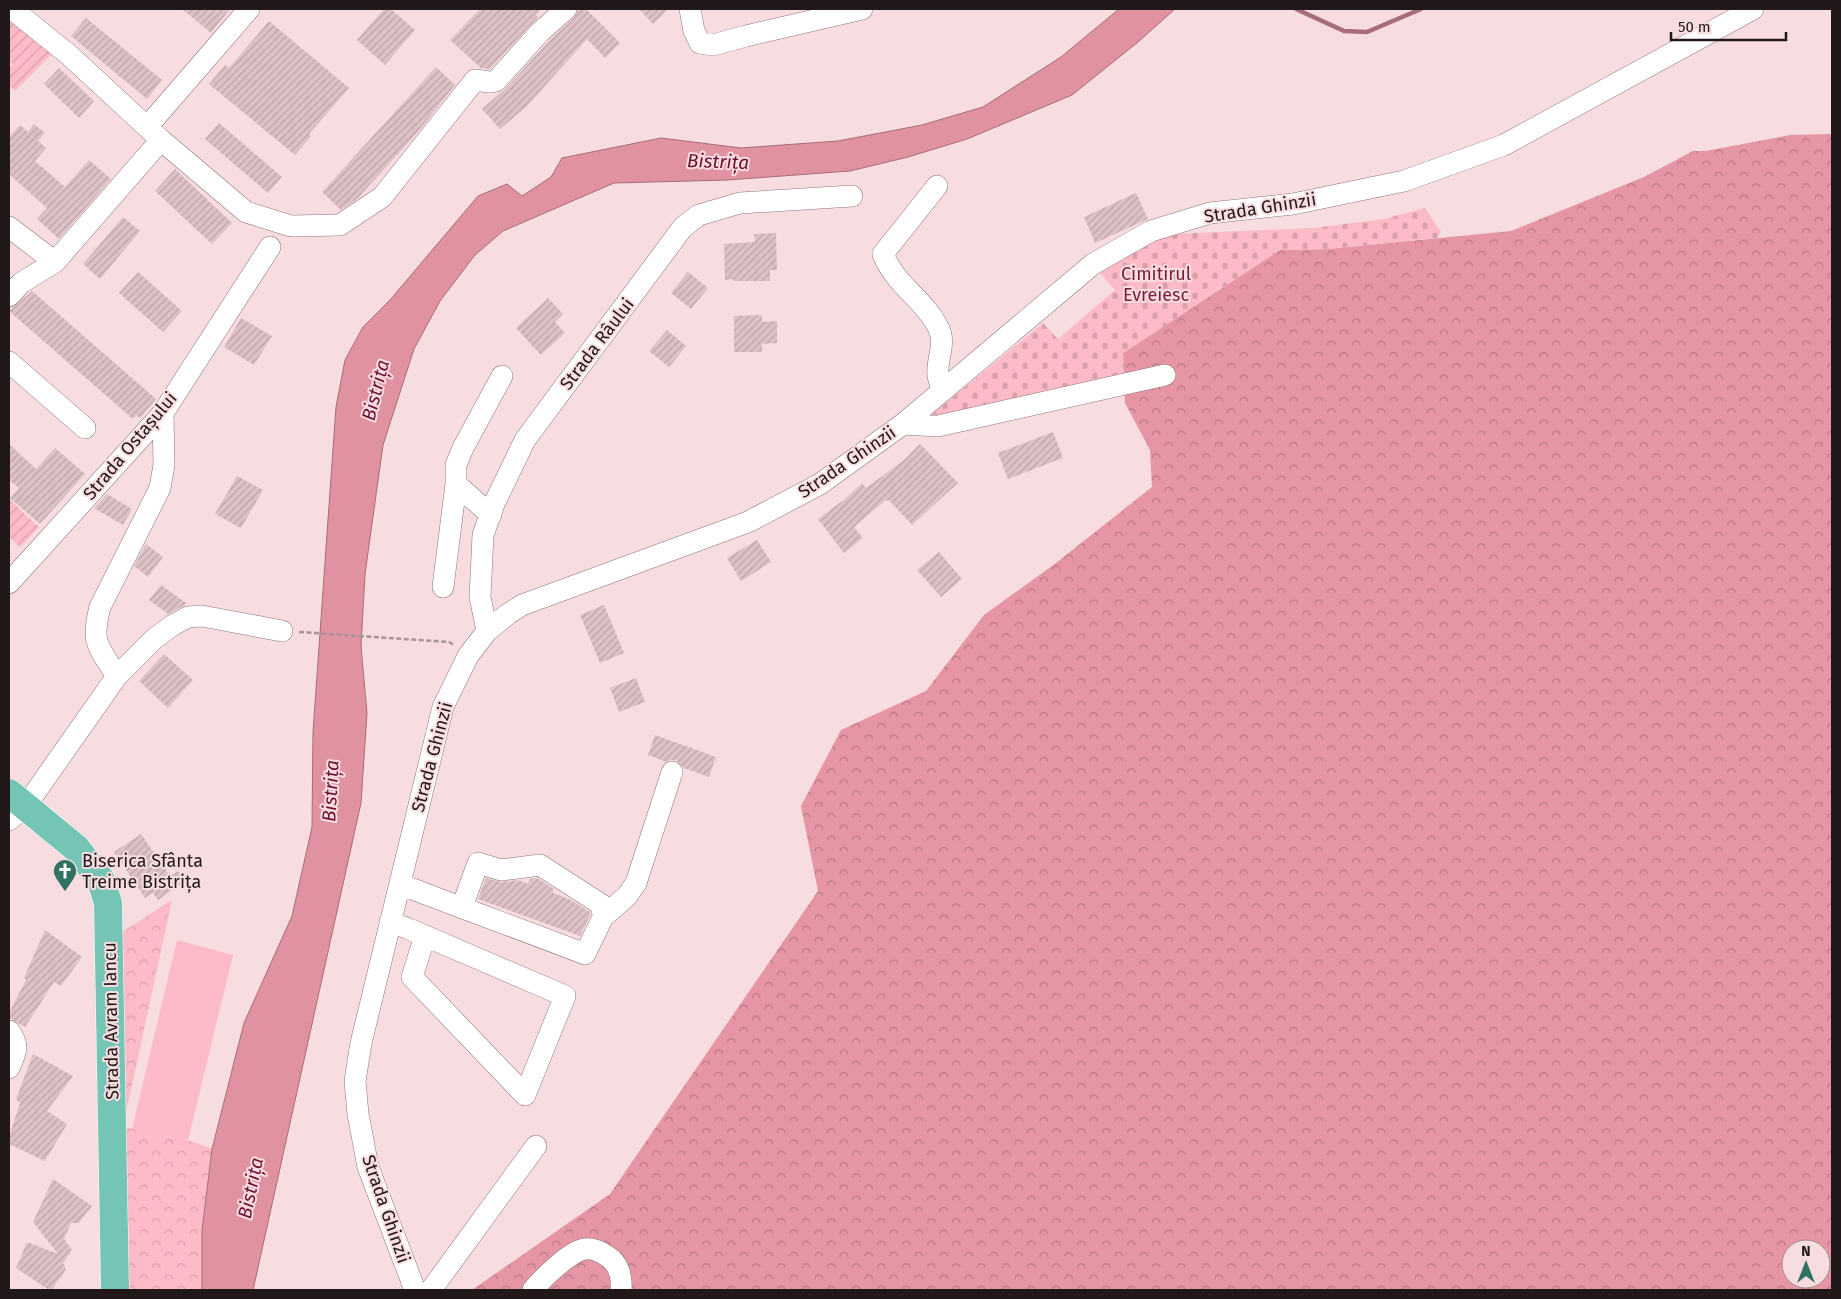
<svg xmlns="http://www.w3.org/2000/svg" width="1841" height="1299" viewBox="0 0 1841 1299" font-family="'Fira Sans',sans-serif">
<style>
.grass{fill:#fcbbc6}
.forest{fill:url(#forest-crowns);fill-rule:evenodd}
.cemetery{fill:url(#cemetery-stones)}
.park{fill:url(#park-crowns)}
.garden{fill:url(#garden-furrows)}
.water{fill:#e192a1;stroke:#a76d78}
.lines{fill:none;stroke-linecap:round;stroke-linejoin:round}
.stream{stroke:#a76d78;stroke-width:4.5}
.building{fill:url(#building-hatch)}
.minor-casing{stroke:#8d7579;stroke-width:22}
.major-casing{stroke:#fff;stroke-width:29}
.path{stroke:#a99497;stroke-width:2.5;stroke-dasharray:5 2.5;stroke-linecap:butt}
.minor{stroke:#fff;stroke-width:21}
.major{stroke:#74c5b6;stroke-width:28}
.labels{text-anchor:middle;stroke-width:4;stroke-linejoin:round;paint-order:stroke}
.street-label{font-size:18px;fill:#211819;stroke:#f7dce0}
.park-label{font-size:18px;fill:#781b38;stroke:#f7dce0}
.poi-label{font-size:18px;fill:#211819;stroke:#f7dce0;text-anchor:start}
.water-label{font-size:19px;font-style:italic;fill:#6d0f30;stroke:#f7dce0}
</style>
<defs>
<pattern id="forest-crowns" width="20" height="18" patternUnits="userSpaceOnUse" patternTransform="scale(1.25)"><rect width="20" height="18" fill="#e595a4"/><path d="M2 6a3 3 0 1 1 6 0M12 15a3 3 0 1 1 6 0" fill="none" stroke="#b97985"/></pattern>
<pattern id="cemetery-stones" width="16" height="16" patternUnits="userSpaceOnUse" patternTransform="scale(1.25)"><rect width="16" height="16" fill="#fcbbc6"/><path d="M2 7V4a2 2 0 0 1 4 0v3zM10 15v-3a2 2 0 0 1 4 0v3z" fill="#d8a0aa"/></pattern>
<pattern id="park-crowns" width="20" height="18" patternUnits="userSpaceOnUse" patternTransform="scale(1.25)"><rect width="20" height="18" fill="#fcbbc6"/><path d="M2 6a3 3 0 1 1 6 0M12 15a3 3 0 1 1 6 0" fill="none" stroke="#d8a0aa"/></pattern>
<pattern id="garden-furrows" width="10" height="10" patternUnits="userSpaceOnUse" patternTransform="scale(1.25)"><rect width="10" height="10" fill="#fcbbc6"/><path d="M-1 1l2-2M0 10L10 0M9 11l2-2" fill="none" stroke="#d8a0aa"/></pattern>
<pattern id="building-hatch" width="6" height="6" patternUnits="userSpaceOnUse" patternTransform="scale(1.25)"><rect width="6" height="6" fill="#dcc1c5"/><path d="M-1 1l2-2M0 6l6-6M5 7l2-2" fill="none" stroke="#bca5a9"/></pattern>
</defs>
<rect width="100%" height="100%" fill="#f7dce0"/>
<path class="grass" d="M177 940 233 955 188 1140 132 1129Z"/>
<path class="forest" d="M1832 134V1289L1593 1290H472L610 1194 818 891 801 806 841 730 926 691 984 615 1056 563 1152 487 1150 450 1125 403 1123 353 1280 250 1328 249 1511 231 1644 177 1693 151H1706L1790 135ZM1791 1249H1821V1279H1791Z"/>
<path class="cemetery" d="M1425 208 1441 232 1437 238 1328 249 1280 250 1123 353 1124 375 937 421 932 414 1043 323 1058 339 1115 290 1098 271 1126 253 1171 234 1313 228 1384 219Z"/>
<path class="park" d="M172 900 123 1127 188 1140 212 1149 202 1230V1290H125L116 936Z"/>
<path class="garden" d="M9 16 52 54 15 91 9 85V68L13 64 9 61Z
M9 499 39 527 20 547 9 537Z"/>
<path class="water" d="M1119 9H1175L1138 42 1072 95 967 139 908 157 850 171 728 180 614 183 503 231 475 255 440 301 414 349 383 445 365 574 361 646 367 713 361 803 253 1290H202V1230L212 1149 244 1023 292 916 312 827 313 732 336 407 345 360 363 327 390 300 478 196 507 184 522 196 551 177 562 158 661 138 741 148 838 141 922 125 983 107 1061 57Z"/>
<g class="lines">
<path class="stream" d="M1296 9 1344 31 1367 32 1421 9"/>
</g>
<path class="building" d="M182 9H230L211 33Z
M384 9H391L415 30 385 65 357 40Z
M480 9H541L536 15 538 17 490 69 481 68 450 40Z
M579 9H586L620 43 605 58 587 39 527 106 500 129 482 109 505 89 549 41 574 18Z
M639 9H668L653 24Z
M86 18 162 80 147 99 71 36Z
M269 21 349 88 309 134 311 136 295 155 209 84 225 65 229 68Z
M436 67 455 85 417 133 357 199 341 210 322 192Z
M59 68 94 101 79 118 44 84Z
M219 123 282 177 268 193 205 139Z
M34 124 45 133 38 141 46 148 35 161 65 187 89 160 111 179 59 239 37 219 47 208 9 174V137L20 125 28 132Z
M175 169 232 223 212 244 155 191Z
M1136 193 1148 219 1095 243 1084 217Z
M123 217 140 231 100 279 83 264Z
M776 233 777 270H770V281H733V279L725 280 724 244 755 242 754 234Z
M138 272 182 311 163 332 119 293Z
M688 272 708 288 691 309 671 293Z
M32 291 156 399 140 418 136 415 133 419 9 311Z
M548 298 563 314 555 322 565 333 541 355 516 328Z
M762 315V322L777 321V343L762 344V352H734V316Z
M241 318 272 336 254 365 224 347Z
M667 330 686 346 669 367 649 351Z
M1053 432 1063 458 1008 479 998 453Z
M9 444 36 469 55 448 85 474 40 524 10 498 19 488 9 480Z
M920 444 958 483 912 525 889 500 887 501 886 500 854 527 863 538 844 553 818 519 845 499 862 483 866 488 903 461Z
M237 476 263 490 241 528 215 514Z
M107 494 132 509 123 525 94 508Z
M757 540 771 562 741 581 727 558Z
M146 544 163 557 148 577 134 566Z
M939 552 962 579 941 597 917 570Z
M161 585 186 603 185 605 168 614 149 600Z
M604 605 624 653 600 663 580 615Z
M164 654 193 680 168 708 139 681Z
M636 678 645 702 619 712 610 688Z
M655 735 716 757 709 777 684 768 676 760H670L666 762 648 755Z
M141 834 170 876 178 871 185 881 158 900 153 893 145 898 114 852Z
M486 878 502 882 518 880 528 884 530 879 537 878 554 889 553 893 569 899 590 912V915L580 936 478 899Z
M45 930 82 957 61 986 54 982 25 1027 9 1018V1013L26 980 24 978Z
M33 1054 73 1076 47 1111 67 1124 45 1161 9 1144V1137L20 1103 16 1099Z
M53 1179 92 1206 79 1223H71L64 1239 72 1250 63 1263 66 1269 52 1290H49L16 1268 27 1242 58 1254 33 1222Z"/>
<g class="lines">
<g class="minor-casing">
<path id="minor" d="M12 9 68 54 161 140 246 212 291 226 340 225 382 197 475 80 489 82 496 81 540 32 566 9
M690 9 694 31 700 43 713 45 746 36 862 9
M147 127 249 9
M937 186 883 254C895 285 924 299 938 327 947 343 936 359 938 376 939 380 941 386 942 390
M9 227 55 262
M9 296 21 283 55 262 161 140
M9 362 85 428
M903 424 938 426 1165 375
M491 515 456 484V465L463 448 502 376
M9 583 163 413 270 247
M443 587 456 484
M487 631 480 597 483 535 494 504 525 440 683 227 699 215 740 203 852 196
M117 676C97 645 91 643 100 607L160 488 164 465 163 413
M9 820 25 807 117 676 154 639 173 625 188 617 202 616 282 631
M400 884C461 908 523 930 585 954L603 917 602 905 540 865 501 870 478 863 462 907
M603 917 627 896 636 883 672 772
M390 922 409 929 565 996 525 1095 412 977 425 936
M9 1031C20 1045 16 1053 9 1068
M415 1290 368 1167 358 1114 355 1081 361 1043 443 707 468 656 487 631 508 614 522 605 748 522 820 484 903 424 1093 264 1151 231 1210 213 1293 204 1404 181 1504 145 1753 9
M431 1290 536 1146
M533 1290C542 1279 570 1251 585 1249 593 1248 601 1252 607 1256 619 1263 622 1277 621 1290"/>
</g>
<g class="major-casing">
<path id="major" d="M9 793 76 848 101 880 108 903 115 1290"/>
</g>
<path class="path" d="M299 632 449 642 454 645"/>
<use href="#minor" class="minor"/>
<use href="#major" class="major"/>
</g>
<defs>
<g id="church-pin" transform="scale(1.25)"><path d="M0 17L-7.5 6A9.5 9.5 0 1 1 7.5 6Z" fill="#2f7162" stroke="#f7dce0"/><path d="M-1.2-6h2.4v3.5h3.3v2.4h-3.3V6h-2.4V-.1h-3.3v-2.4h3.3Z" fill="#fff"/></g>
</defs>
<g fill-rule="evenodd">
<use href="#church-pin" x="65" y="871"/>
</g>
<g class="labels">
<g class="street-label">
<text transform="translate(1260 208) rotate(-9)" y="6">Strada Ghinzii</text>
<text transform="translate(597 344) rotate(-53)" y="6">Strada Râului</text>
<text transform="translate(130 446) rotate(-50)" y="6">Strada Ostașului</text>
<text transform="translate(847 462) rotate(-34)" y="6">Strada Ghinzii</text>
<text transform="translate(432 757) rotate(-75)" y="6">Strada Ghinzii</text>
<text transform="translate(111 1021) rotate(-91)" y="6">Strada Avram Iancu</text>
<text transform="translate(386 1209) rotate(71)" y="6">Strada Ghinzii</text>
</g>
<g class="park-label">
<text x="1156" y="280">Cimitirul<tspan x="1156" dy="21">Evreiesc</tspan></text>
</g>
<g class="poi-label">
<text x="82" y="867">Biserica Sfânta<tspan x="82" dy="21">Treime Bistrița</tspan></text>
</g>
<g class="water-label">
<text transform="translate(718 161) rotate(2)" y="7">Bistrița</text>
<text transform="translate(375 390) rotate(-76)" y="7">Bistrița</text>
<text transform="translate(330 791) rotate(-87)" y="7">Bistrița</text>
<text transform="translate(250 1188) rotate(-78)" y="7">Bistrița</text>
</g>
</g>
<rect width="1841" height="1299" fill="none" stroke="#211819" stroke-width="20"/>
<g transform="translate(1806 1264)"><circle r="24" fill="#f7dce0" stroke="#a18e90"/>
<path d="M0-4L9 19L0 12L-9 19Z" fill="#2f7162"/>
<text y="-8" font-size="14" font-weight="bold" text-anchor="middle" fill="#211819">N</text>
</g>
<path d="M1671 32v8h115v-8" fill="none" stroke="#211819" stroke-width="2.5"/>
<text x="1678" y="32" font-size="15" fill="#211819" stroke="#f7dce0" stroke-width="4" paint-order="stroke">50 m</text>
</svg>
